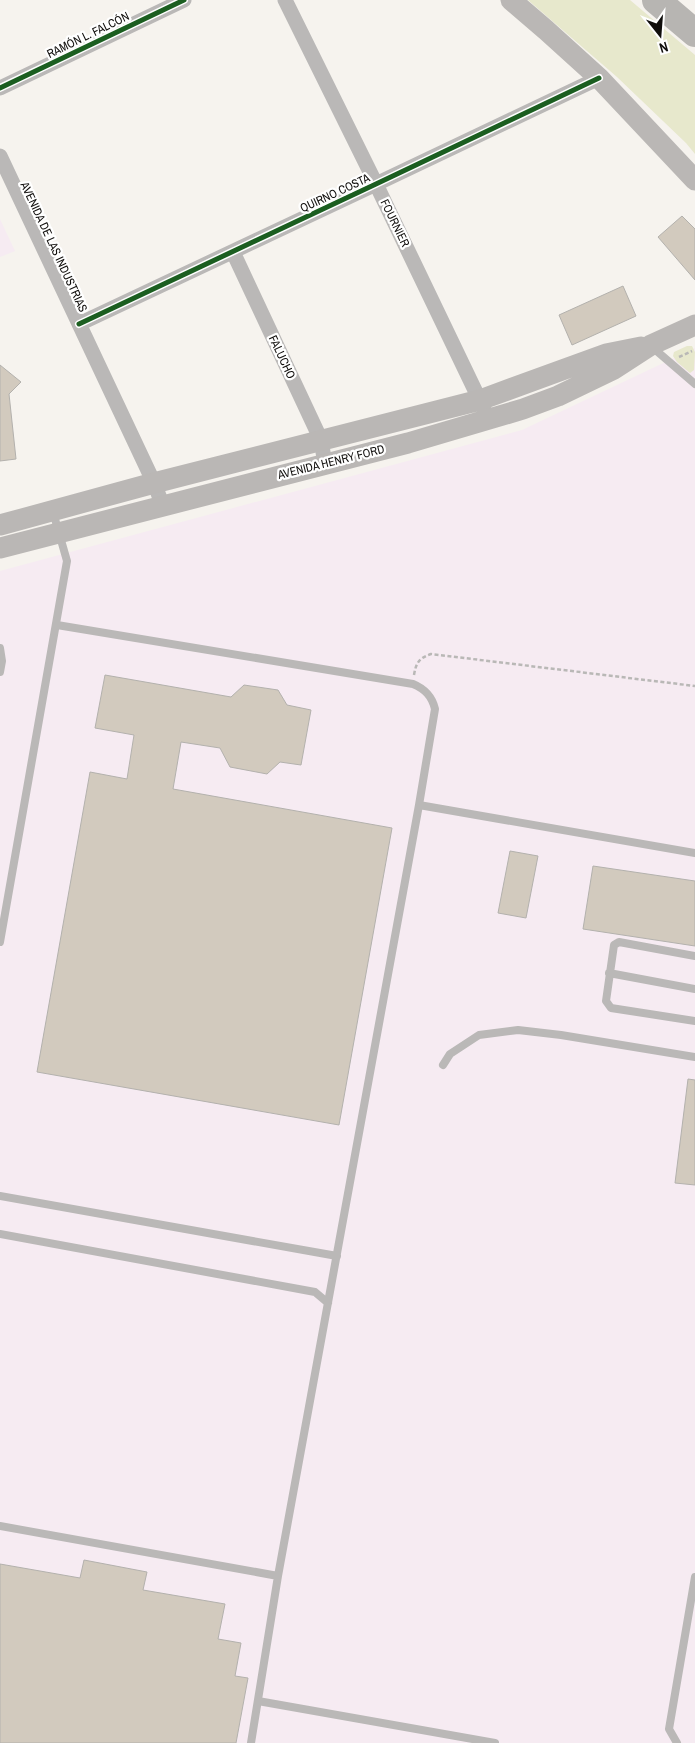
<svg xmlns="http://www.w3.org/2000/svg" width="695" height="1743" viewBox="0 0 695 1743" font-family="'Archivo Narrow',sans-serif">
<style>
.industrial{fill:#f6ebf2}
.green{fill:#e7e8cc}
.building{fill:#d2cabe;stroke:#b3b1ad}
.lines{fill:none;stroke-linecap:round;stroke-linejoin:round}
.path{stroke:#b9b8b6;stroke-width:2.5;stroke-dasharray:4 2.5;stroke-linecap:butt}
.service{stroke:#bab8b7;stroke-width:8}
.minor{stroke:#bab8b7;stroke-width:15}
.secondary{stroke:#bab7b5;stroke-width:21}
.motorway{stroke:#b7b5b2;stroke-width:28}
.cycleway-casing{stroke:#fff;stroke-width:8}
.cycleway{stroke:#1b5e20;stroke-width:5}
.labels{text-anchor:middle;stroke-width:4.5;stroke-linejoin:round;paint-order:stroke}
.street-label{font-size:12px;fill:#100e0c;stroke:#fff}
</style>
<rect width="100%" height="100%" fill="#f6f3ee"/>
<path class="industrial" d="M0 219 15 251 0 257Z
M695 348V1743H0V571L522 430Z"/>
<path class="green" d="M528 0H630L695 55V154L686 143 617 77Z
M687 346H692L695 352 694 370 690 373 677 362 673 356 674 352Z"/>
<path class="building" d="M682 216 695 229V280L658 237Z
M623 286 636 316 572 345 559 315Z
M0 365 21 382 9 394 16 459 0 461Z
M105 675 231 697 244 685 278 690 287 705 311 710 301 765 280 762 267 774 230 767 220 748 181 742 173 789 392 828 339 1125 37 1072 90 772 127 779 134 735 95 728Z
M510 851 538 856 526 918 498 913Z
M593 866 695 881V946L583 929Z
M688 1079 695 1080V1185L675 1183Z
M84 1560 147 1572 143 1590 225 1604 218 1639 241 1643 235 1676 248 1678 236 1743H0V1564L80 1578Z"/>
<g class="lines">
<path class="path" d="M679 357 692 351
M414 675C416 663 419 658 431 654L695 686"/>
<path class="service" d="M652 347 695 384
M57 625 413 684C425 689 432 696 435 709L419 805 278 1576 251 1743
M0 648 2 661 0 672
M419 805 695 853
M0 942 67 561 53 512
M695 956 619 942 614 945 606 1001 611 1008 695 1021
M609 973 695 989
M443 1065 450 1054 479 1035 518 1030 561 1035 695 1057
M0 1196 337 1256
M0 1234 315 1292 328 1303
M0 1526 278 1576
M258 1701 495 1743
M677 1743 669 1729 695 1577"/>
<path class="minor" d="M285 0 376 184 484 409
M0 88 184 0
M0 156 154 483 163 506
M233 252 321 440 325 464
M79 324 376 184 599 78"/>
<path class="secondary" d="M511 0 546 30 599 78 695 180
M0 525 154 483 480 400 606 354 641 347
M0 548 408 443 523 409 558 396 614 369 651 345 695 325"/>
<path class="motorway" d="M656 0 695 33"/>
<g class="cycleway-casing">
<path id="cycleway" d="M0 88 184 0
M79 324 376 184 599 78"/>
</g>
<use href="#cycleway" class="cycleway"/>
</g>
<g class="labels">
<g class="street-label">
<text transform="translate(88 35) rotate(-26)" y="4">RAMÓN L. FALCÓN</text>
<text transform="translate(335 193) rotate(-25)" y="4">QUIRNO COSTA</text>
<text transform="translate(395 223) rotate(64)" y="4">FOURNIER</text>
<text transform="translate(54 247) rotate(65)" y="4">AVENIDA DE LAS INDUSTRIAS</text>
<text transform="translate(282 357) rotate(65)" y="4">FALUCHO</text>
<text transform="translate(331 462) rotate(-14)" y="4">AVENIDA HENRY FORD</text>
</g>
</g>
<g transform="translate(660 35) rotate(163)" stroke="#ffffff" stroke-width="4" paint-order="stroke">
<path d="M0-4L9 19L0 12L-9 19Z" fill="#100e0c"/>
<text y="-8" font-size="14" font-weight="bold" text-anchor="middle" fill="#100e0c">N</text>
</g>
</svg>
